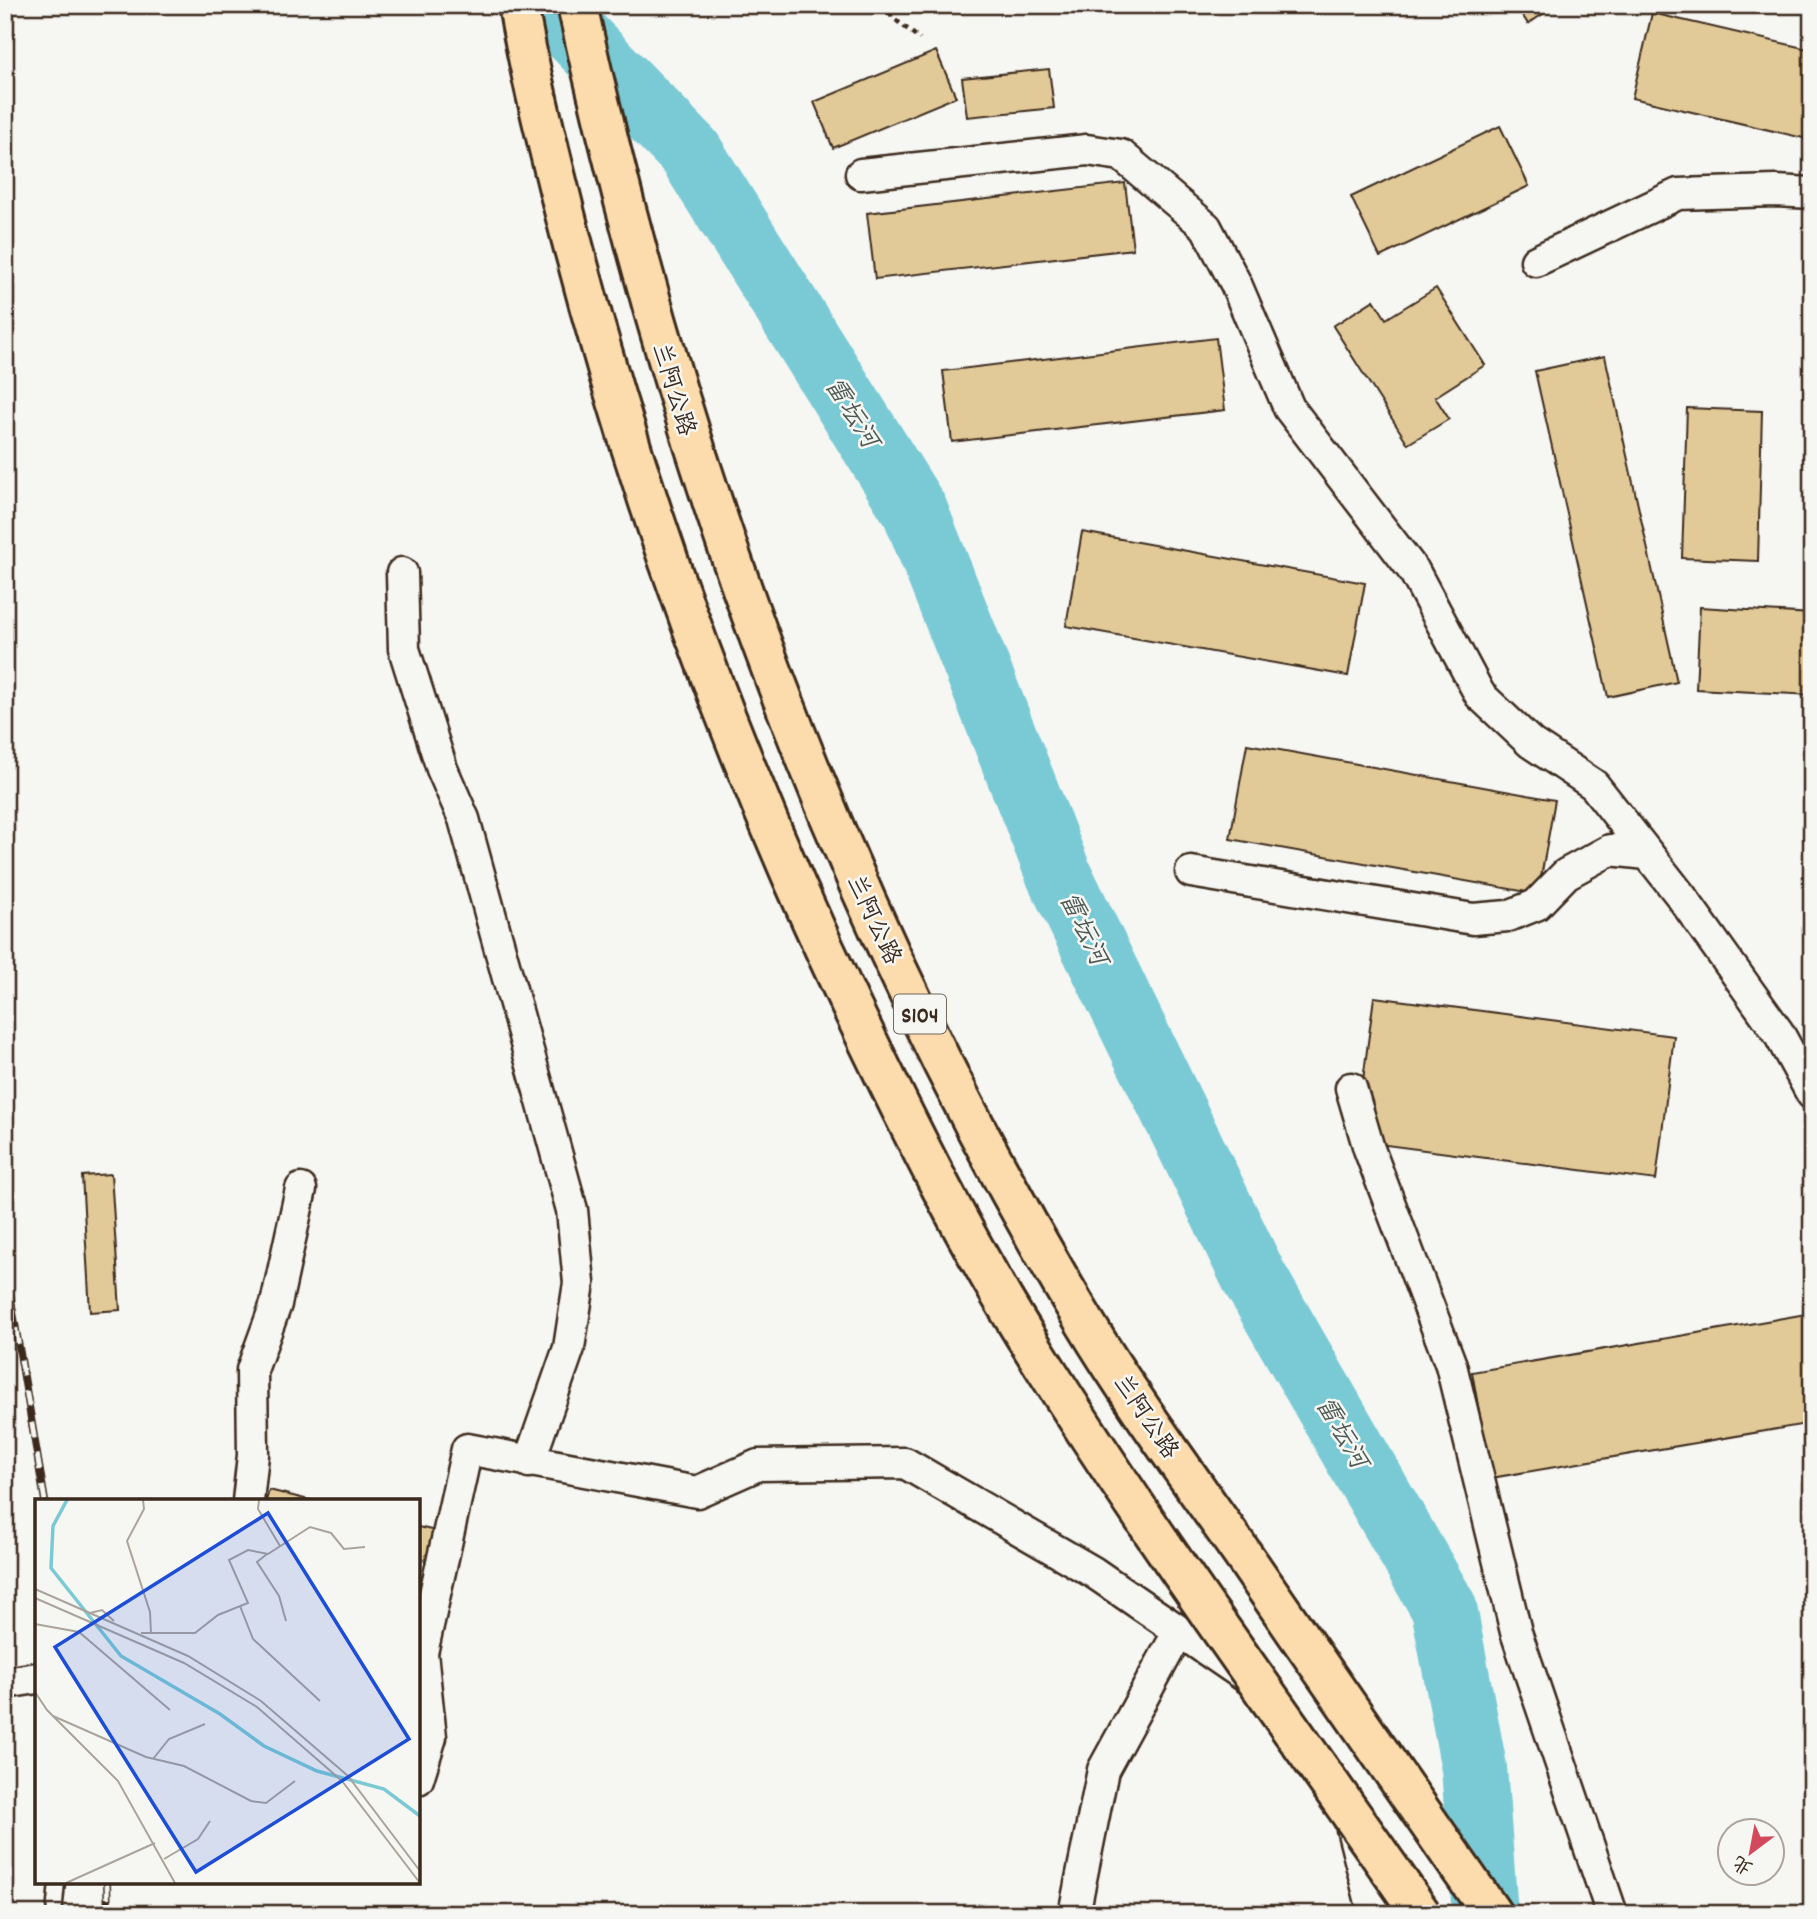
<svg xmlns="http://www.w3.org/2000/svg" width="1817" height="1919" viewBox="0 0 1817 1919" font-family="Dekko,'LXGW WenKai TC',sans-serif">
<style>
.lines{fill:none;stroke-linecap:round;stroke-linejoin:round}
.river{stroke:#7acad6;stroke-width:66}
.building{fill:#e2ca98;stroke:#3b2a1e;stroke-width:2}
.service-casing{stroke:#3b2a1e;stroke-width:19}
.minor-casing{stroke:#3b2a1e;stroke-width:35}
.trunk-casing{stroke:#3b2a1e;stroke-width:44}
.path{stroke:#3b2a1e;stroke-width:4.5;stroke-dasharray:5 5;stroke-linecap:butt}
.service{stroke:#f6f6f2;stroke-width:14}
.minor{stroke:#f6f6f2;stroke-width:30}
.trunk{stroke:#fcdcac;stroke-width:38}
.rail-casing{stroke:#3b2a1e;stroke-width:8}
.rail{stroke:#f6f6f2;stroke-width:5;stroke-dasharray:16;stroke-linecap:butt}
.trunk-bridge-casing{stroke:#3b2a1e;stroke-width:44;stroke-linecap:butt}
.trunk-bridge{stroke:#fcdcac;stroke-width:38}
.labels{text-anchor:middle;stroke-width:5;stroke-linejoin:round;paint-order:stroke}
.shield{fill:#f6f6f2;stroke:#73675e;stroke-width:2}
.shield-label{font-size:23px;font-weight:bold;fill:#3b2a1e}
.street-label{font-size:24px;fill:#3b2a1e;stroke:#f6f6f2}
.water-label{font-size:26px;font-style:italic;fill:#4e5a55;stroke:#f6f6f2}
.inset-river{fill:none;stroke:#7acad6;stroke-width:3.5}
.inset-road{fill:none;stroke:#aba49d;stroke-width:2}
.view{fill:#1d4ed8;fill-opacity:0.15;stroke:#1d4ed8;stroke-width:3.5}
.inset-edge{fill:none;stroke:#3b2a1e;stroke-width:3.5}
</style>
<rect width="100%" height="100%" fill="#f6f6f2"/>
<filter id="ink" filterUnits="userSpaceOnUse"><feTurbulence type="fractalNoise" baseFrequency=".0143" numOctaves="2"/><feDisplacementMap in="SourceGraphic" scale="14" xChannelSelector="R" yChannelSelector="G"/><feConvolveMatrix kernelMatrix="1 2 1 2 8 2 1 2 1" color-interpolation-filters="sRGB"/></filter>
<g filter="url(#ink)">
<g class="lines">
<path class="river" d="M547 5 690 152 915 511 1059 875 1254 1277 1444 1608 1474 1768 1485 1914"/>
</g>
<path class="building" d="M1516 5H1556L1528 24Z
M1652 13 1812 50V140L1632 98Z
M936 51 956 97 833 148 814 102Z
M1049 69 1054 108 967 117 962 78Z
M1500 126 1529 186 1380 257 1351 197Z
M1125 183 1133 249 875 279 867 213Z
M1436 288 1485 365 1435 397 1449 419 1408 444 1333 326 1374 300 1386 319Z
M1216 338 1225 410 952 442 943 371Z
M1605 356 1677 682 1608 697 1535 371Z
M1687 408 1762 411 1758 561 1682 558Z
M1082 532 1365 583 1348 676 1066 626Z
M1700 607 1812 614V695L1696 689Z
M1247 744 1555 800 1538 894 1230 839Z
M1374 997 1674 1036 1656 1180 1355 1141Z
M111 1174 120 1310 90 1312 82 1176Z
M1812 1313V1423L1491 1478 1472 1372Z
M269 1490 313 1501H266Z
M418 1527 436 1531 429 1561 418 1558Z"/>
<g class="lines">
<g class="service-casing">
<path id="service" d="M54 1914 57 1882"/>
</g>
<g class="minor-casing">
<path id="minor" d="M861 174 1087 150 1121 155 1206 227 1236 284 1289 408 1414 571 1480 695 1531 743 1594 785 1681 896 1778 1032 1812 1094
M1536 261 1678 194 1776 191 1812 193
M402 573 404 649 442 769 464 819 572 1210 579 1283 569 1348 529 1462
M1191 872 1473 919 1508 916 1536 905 1566 874 1610 850 1647 854
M1351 1088 1369 1149 1451 1365 1516 1632 1612 1914
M248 1501 253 1455 252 1370 276 1304 301 1189
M5 1683 37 1678
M418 1779 431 1737 422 1653 467 1449 697 1492 758 1465 905 1463 1093 1572 1249 1679
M1350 1821 1374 1914
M1074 1914 1103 1770 1179 1631"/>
</g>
<g class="trunk-casing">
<path id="trunk" d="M577 5C679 470 839 912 1084 1321 1132 1401 1188 1476 1241 1552 1324 1673 1408 1793 1492 1914"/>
</g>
<path class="path" d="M883 5 892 17 920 39"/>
<use href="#service" class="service"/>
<use href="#minor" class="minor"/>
<use href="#trunk" class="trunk"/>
<g class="rail-casing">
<path id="rail" d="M5 1265 45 1501
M107 1882 108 1914"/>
</g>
<use href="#rail" class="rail"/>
<g class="trunk-bridge-casing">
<path id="trunk-bridge" d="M518 5C530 75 548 145 565 214 634 488 731 754 852 1008 909 1127 968 1247 1039 1358 1158 1548 1293 1729 1421 1914"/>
</g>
<use href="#trunk-bridge" class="trunk-bridge"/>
</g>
</g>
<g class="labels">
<rect class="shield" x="894" y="994.5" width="52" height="39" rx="5"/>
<g class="shield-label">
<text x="920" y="1022">S104</text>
</g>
<g class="street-label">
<text transform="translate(675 389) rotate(73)" y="8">兰阿公路</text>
<text transform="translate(875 919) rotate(65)" y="8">兰阿公路</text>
<text transform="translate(1147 1416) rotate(56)" y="8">兰阿公路</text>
</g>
<g class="water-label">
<text transform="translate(853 412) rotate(58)" y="9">雷坛河</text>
<text transform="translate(1085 928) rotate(64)" y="9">雷坛河</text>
<text transform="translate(1343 1432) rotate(60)" y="9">雷坛河</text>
</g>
</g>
<g transform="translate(35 1499)">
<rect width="385" height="385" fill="#f6f6f2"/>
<path class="inset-river" d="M32 1 18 27 16 69 86 157 185 215 229 247 282 272 349 290 385 317"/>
<path class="inset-road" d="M108 1 109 10 92 42 115 113 116 135M224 1 223 10 245 47M232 55 222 63 244 97 251 122M0 90 153 157 226 202 313 277 385 372M0 99 149 164 222 208 307 282 385 384M205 107 218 140 285 202M55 114 67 111 79 122M0 125 44 133 135 211M106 134H160L183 116 213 104 194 61 213 51 233 55 275 28 296 34 309 50 330 48M0 193 12 211 83 282 140 384M18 217 111 258 149 267 216 302 231 304 260 282M118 260 134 240 170 225M129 360 163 340 175 322M31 384 120 344"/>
<path class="view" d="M233 14 374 240 161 373 20 148Z"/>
<rect width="385" height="385" class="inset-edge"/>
</g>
<rect width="1817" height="1919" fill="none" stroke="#f6f6f2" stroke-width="28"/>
<rect x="14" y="14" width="1789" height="1891" fill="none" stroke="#3b2a1e" stroke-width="2.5" filter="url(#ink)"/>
<g transform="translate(1751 1852) rotate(212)"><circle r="33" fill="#f6f6f2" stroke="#aba49d" stroke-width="2"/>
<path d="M0-5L12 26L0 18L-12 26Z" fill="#d1495b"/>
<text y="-10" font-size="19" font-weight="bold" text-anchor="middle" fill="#3b2a1e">北</text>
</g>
</svg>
